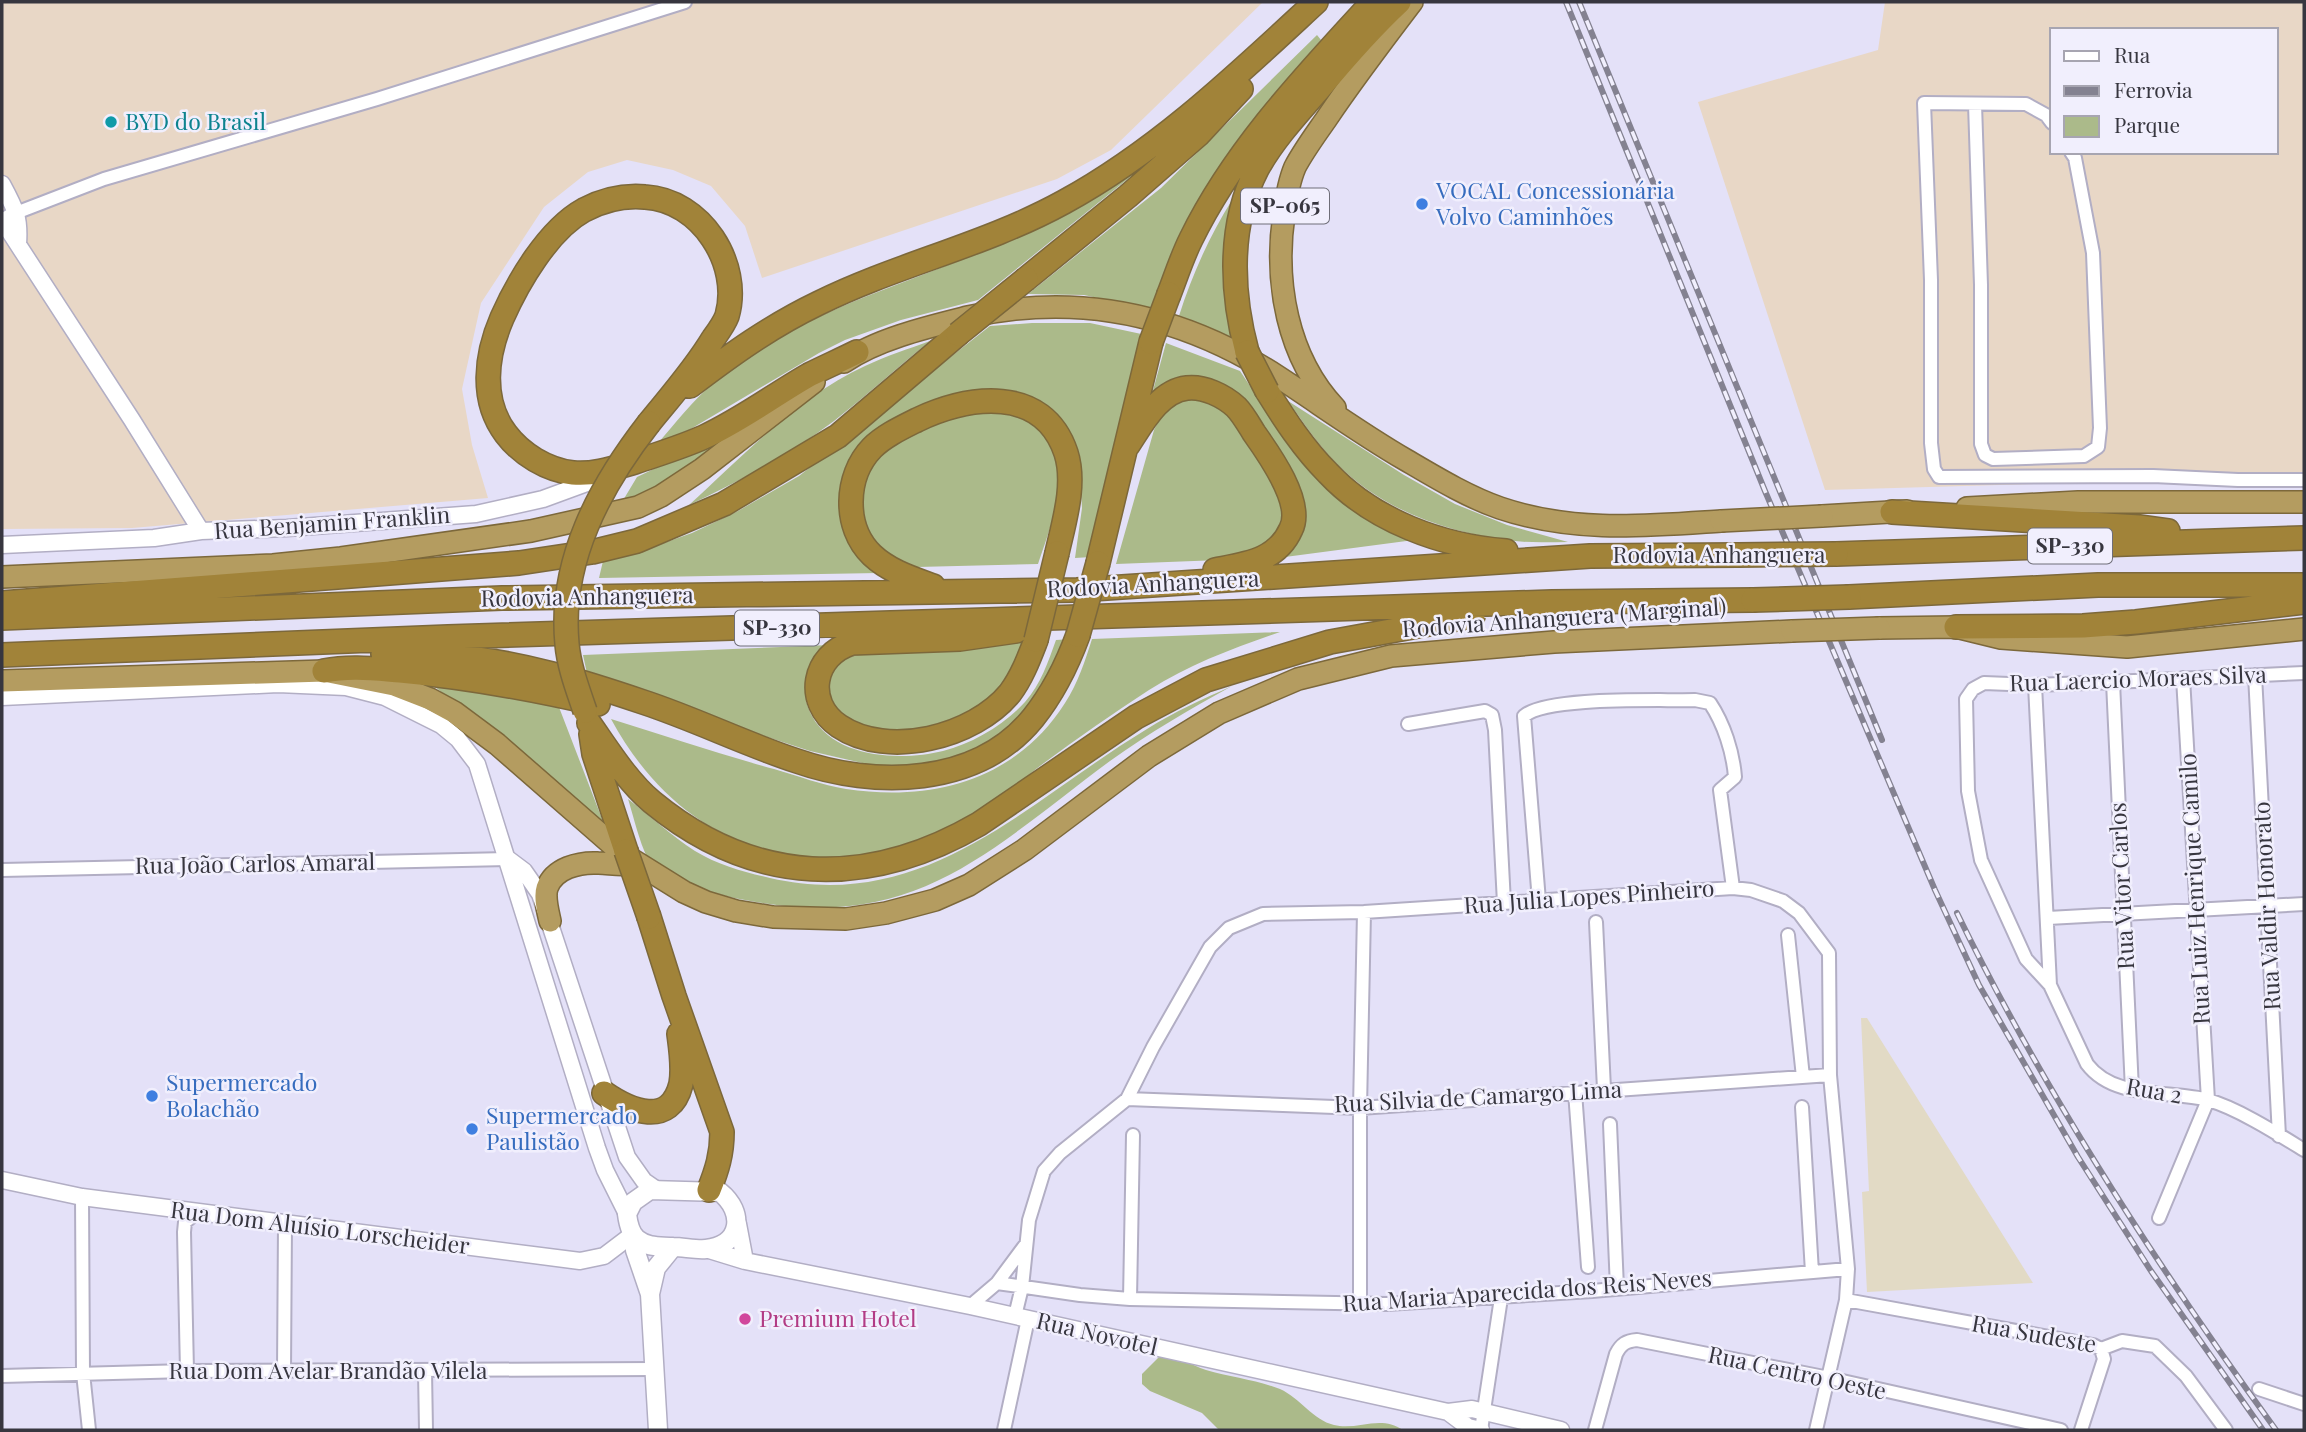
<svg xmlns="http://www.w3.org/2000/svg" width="2306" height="1432" viewBox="0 0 2306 1432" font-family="'Playfair Display',serif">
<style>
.industrial{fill:#e8d7c6;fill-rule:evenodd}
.education{fill:#e2dac5}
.green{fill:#abba8a}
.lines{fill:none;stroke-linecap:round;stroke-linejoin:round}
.minor-casing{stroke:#b2aec4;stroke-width:16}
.tertiary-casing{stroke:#b2aec4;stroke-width:19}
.secondary-casing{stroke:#b2aec4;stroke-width:21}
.trunk-casing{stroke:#7c683b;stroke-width:24}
.motorway-casing{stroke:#7c683b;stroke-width:26}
.minor{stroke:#fff;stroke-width:12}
.tertiary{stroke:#fff;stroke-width:16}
.secondary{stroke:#fff;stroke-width:18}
.trunk{stroke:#b49c60;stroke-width:21}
.motorway{stroke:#a18339;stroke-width:23}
.rail-casing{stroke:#848291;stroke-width:6}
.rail{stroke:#f1effd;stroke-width:3.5;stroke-dasharray:10;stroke-linecap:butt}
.trunk-bridge-casing{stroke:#7c683b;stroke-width:24;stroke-linecap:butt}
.motorway-bridge-casing{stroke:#7c683b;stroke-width:26;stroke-linecap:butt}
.trunk-bridge{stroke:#b49c60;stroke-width:21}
.motorway-bridge{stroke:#a18339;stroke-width:23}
.culture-dot{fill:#0f9aa8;stroke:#f1effd;stroke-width:2.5}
.shop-dot{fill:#3f7fe0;stroke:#f1effd;stroke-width:2.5}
.hotel-dot{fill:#d1479c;stroke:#f1effd;stroke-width:2.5}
.labels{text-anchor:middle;stroke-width:5;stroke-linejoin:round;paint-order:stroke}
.shield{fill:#f1effd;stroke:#6f6e78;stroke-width:2}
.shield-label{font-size:21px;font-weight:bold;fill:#37363f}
.culture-label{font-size:23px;fill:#0d838f;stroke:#f1effd;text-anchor:start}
.shop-label{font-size:23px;fill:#366cbe;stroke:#f1effd;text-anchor:start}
.street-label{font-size:23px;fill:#37363f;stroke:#f1effd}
.hotel-label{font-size:23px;fill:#b23c85;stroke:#f1effd;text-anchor:start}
</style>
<rect width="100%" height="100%" fill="#e4e1f8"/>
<path class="industrial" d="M2 2H1263L1111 150 1057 179 762 278 745 226 711 186 673 170 627 160 588 172 544 207 481 303 462 389 472 445 488 498 132 528 2 529Z
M1885 2H2304V476L1825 490 1698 102 1878 50ZM2052 30H2276V152H2052Z"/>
<path class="education" d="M1861 1018H1867L2033 1283 1867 1292 1862 1192 1869 1191Z"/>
<path class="green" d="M1317 35 1321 40 1268 105 1191 222 1164 273 1154 310 1084 295 1028 294 1161 188Z
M1145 165 978 300 901 320 845 340 819 353 689 430 659 442C676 422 693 401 713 383 790 316 893 289 985 250 1041 227 1093 197 1145 165Z
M1232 200C1221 253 1222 284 1231 337L1179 316C1192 275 1209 237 1232 200Z
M1032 323H1090L1146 335 1091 557 1075 558 1082 508 1080 477 1018 396 866 442 849 539 860 559 879 573 599 578 603 561 647 549 692 533 738 511 799 476 990 326Z
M930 341C898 367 867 395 834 421 789 455 739 481 689 505 742 457 799 396 865 366 886 356 908 349 930 341Z
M1166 343 1240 371 1287 441 1414 540 1285 557 1304 515 1302 495 1293 476 1257 420 1170 385 1152 394Z
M1188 398H1202L1231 412 1269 469 1288 516 1262 552 1220 560 1116 564 1154 430C1162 413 1171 405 1188 398Z
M1288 401 1404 475 1455 504 1507 525 1568 542C1551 542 1532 543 1515 541 1451 534 1383 511 1337 464 1318 445 1303 422 1288 401Z
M974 409C987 410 1001 408 1013 411 1019 413 1026 419 1031 423 1079 457 1053 519 1038 564L917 567 891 557 874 543 863 526 860 486 868 467 897 439Z
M725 435 691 464 652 491 622 502 637 477Z
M1280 632C1234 648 1190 664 1149 690 1111 715 1073 741 1036 769 1009 791 982 815 950 830 939 835 926 838 914 842 901 846 888 852 874 855 854 860 831 859 811 857 719 850 654 798 611 719 666 736 719 754 774 769 798 776 822 785 846 789 933 802 1016 780 1065 703 1078 683 1085 661 1092 639Z
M1071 639 1055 677 1006 735 957 761 884 768 810 751 588 678 583 655 830 645C823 655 810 668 807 680 803 693 806 705 812 716 835 759 902 761 943 751 973 743 1004 725 1025 702 1041 684 1048 662 1056 640Z
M1026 642C1020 659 1014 674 1001 688 966 726 872 759 836 707 826 694 824 671 841 661 861 648 915 653 941 650 969 648 997 644 1026 642Z
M434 686 557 702 604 824Z
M1232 686C1190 709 1149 733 1110 761 986 853 914 933 745 900 716 895 669 881 649 859 642 852 632 811 628 799 650 816 672 836 695 851 718 865 744 872 770 878 926 914 1026 802 1147 729 1174 712 1203 699 1232 686Z
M1162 1349C1176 1356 1191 1365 1206 1370 1230 1377 1257 1380 1280 1389 1300 1398 1313 1420 1334 1425 1357 1431 1380 1414 1403 1430H1219L1202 1413 1150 1391 1142 1384V1374L1159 1357Z"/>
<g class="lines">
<g class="minor-casing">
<path id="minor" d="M1975 104 1981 285V444L1985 455 1993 459 2084 456 2098 447 2100 428 2093 253 2075 158 2071 152
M2052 123 2046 115 2026 104 1924 103 1931 280V443L1934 469 1939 477 2153 476 2238 480H2304
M8 216 104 179 377 99 685 2
M2304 673 2113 682 2035 685 1984 683 1973 689 1966 699 1968 791 1981 860 2026 959 2050 985 2087 1064C2114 1100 2170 1090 2208 1100 2237 1108 2278 1134 2304 1150
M2255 675 2279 1136
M2113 682 2132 1090
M2035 685 2050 985
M1408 724 1485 711 1492 715 1495 730 1504 903
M2 870 508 859
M1539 901 1524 716C1547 696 1660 701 1695 700L1710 703C1724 724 1733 752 1735 777L1720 790 1733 888
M2048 918 2304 904
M1596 922 1604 1089
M1788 935 1803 1077
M1575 1092 1588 1267
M1127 1099 1360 1108 1830 1075
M1802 1107 1812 1272
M1610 1124 1617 1288
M82 1197 83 1373 89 1430
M2159 1218 2208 1100 2183 678
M997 1283 1080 1295 1130 1299 1387 1304 1592 1291 1848 1269
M1130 1299 1133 1135
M1846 1300 2093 1345 2101 1349 2122 1341 2155 1346 2186 1376 2226 1430
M1360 1304V1108L1364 912
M970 1306 997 1283 1026 1244
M1015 1316 1022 1287 1029 1220 1044 1171 1060 1153 1127 1099 1153 1047 1210 947 1229 928 1263 914 1364 912 1733 888 1751 890 1783 901 1799 913 1829 953 1830 1075 1848 1269 1846 1300 1816 1430
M187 1371 184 1232 185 1222 196 1213
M284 1371 285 1224
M425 1371 426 1430
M2 1376 187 1371 655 1369
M2259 1389 2304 1404
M1004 1430 1028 1319
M1481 1430 1501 1298
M1595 1430 1616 1354C1621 1344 1626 1341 1637 1340L1829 1378 2061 1430
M2081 1430 2104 1359 2101 1349"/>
</g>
<g class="tertiary-casing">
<path id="tertiary" d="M2 184C15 208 20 217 18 244
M2 220 132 420 201 531
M2 545 154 538 201 531 287 528 476 514 543 499 603 477
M2 697 278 684 346 687 385 697 441 725 458 739 477 764 597 1148 605 1170 627 1214
M508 859 524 871 540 894 627 1157 644 1181 657 1190
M2 1180 82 1197 580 1261 604 1256 633 1234
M738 1224 745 1261
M706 1249 745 1261 970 1306 1448 1412 1472 1409 1561 1430
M1448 1412 1468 1427 1481 1430"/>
</g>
<g class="secondary-casing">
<path id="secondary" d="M650 1190 720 1192C745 1212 742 1245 706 1249 695 1250 684 1247 673 1247 660 1246 648 1248 637 1239 630 1233 628 1222 627 1214L633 1202Z
M636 1238 635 1250 650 1294
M658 1430 650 1294 656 1268 673 1247"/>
</g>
<g class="trunk-casing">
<path id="trunk" d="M844 362C877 339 928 327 968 317 1078 292 1182 315 1277 376 1320 404 1361 434 1406 460 1435 477 1468 497 1500 508 1574 533 1645 526 1721 521
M1335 408C1287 357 1274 282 1284 214 1286 199 1289 181 1295 167 1304 150 1316 134 1327 118 1354 78 1383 40 1412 2
M1967 508 2078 502H2304
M1822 516 1907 511
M2 577 273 565 341 558 531 531 638 507 661 496 702 469 814 382
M1879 628 1956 627 2001 638 2127 647 2304 629
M2 681 324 671 394 685 430 699 454 712 497 744 623 854 684 892 706 902 736 911 773 917 846 919 886 913 935 900 969 885 1024 850 1149 756 1219 713 1298 679 1391 656 1554 642 1792 631
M550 921C548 912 544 897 547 888 554 868 579 862 598 863 611 863 623 867 636 862"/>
</g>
<g class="motorway-casing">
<path id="motorway" d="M1026 279 1128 196 1199 134 1241 89
M1169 294C1176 276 1182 257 1191 239 1235 149 1306 75 1373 2
M1247 352C1231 293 1228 225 1257 169 1273 140 1297 114 1319 89 1344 59 1370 29 1399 2
M690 386C732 354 771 326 819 303 898 264 986 245 1064 202 1159 150 1237 75 1316 2
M1267 391C1285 420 1304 449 1328 473 1373 521 1442 546 1506 551
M649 423C671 396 695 369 713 339 718 332 724 324 727 316 742 264 701 200 645 197 623 195 603 200 584 210 548 230 518 282 502 318 486 355 480 400 506 434 521 454 547 470 573 473 594 475 614 468 635 462 658 454 682 447 704 437 741 420 774 395 809 375 825 367 841 360 857 352
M1128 445C1142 424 1159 391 1187 388 1204 386 1224 396 1236 407 1243 414 1249 425 1254 433 1269 454 1304 503 1291 529 1277 561 1246 564 1215 570
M1892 512 2139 527 2168 531
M1836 554 2304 538
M1098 563 1151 342
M933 586C911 578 889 571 872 555 843 527 845 476 872 448 884 436 901 428 917 420 968 396 1043 384 1066 453 1076 484 1064 522 1057 553
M1849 597 2098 585H2304
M2 603 519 563 592 552 637 541 724 504 838 436 958 334
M2 618 502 598 1077 590 1590 556 1738 555
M1956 627 2083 626 2136 622 2304 602
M1016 631 960 639 852 643C813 655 804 702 839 726 888 759 974 737 1010 693 1022 677 1029 658 1036 640
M383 654C408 655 433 655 458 657 520 662 584 682 643 702 695 719 745 744 797 761 874 788 977 787 1033 718 1053 693 1067 665 1078 635
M2 655 448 637 1552 602 1753 600
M324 671C350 666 374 669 400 671 467 677 533 689 598 704
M589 723C608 750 627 781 652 802 754 886 867 889 979 824L1136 717 1206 680 1330 642 1473 616
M591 734 594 754 626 851
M649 917 674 996 722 1132C722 1154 717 1170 709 1190
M604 1093C630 1111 670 1128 681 1084 684 1068 681 1049 679 1034"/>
</g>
<use href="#minor" class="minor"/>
<use href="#tertiary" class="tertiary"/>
<use href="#secondary" class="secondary"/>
<use href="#trunk" class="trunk"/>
<use href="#motorway" class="motorway"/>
<g class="rail-casing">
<path id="rail" d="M1566 2 1765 491 1935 890 1979 985 2078 1157 2151 1271 2263 1430
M1579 2 1882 740
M1957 913C2044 1092 2159 1269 2276 1430"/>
</g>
<use href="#rail" class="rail"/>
<g class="trunk-bridge-casing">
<path id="trunk-bridge" d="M1721 521 1822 516
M1792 631 1879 628"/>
</g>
<g class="motorway-bridge-casing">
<path id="motorway-bridge" d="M958 334 1026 279
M1151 342 1169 294
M1247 352 1267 391
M1738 555 1836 554
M1753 600 1849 597
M1078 635 1098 563
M1036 640 1057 553
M585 711C578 690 569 667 567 644 559 561 600 486 649 423
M626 851 649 917"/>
</g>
<use href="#trunk-bridge" class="trunk-bridge"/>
<use href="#motorway-bridge" class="motorway-bridge"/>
</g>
<circle class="culture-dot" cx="111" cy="122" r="7"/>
<g class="shop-dot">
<circle cx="1422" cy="204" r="7"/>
<circle cx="152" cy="1096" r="7"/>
<circle cx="472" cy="1129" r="7"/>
</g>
<circle class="hotel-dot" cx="745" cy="1319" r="7"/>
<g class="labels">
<g class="shield">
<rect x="1241" y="188.5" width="88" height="35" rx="5"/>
<rect x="2028" y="528.5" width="84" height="35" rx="5"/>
<rect x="735" y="610.5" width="84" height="35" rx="5"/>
</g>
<g class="shield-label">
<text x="1285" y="213">SP-065</text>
<text x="2070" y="553">SP-330</text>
<text x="777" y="635">SP-330</text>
</g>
<g class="culture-label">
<text x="125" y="130">BYD do Brasil</text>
</g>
<g class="shop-label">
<text x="1436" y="199">VOCAL Concessionária<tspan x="1436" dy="26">Volvo Caminhões</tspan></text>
<text x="166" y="1091">Supermercado<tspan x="166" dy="26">Bolachão</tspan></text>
<text x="486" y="1124">Supermercado<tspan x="486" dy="26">Paulistão</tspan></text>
</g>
<g class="street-label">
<text transform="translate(332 523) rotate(-4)" y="8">Rua Benjamin Franklin</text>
<text x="1719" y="563">Rodovia Anhanguera</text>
<text transform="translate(1153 584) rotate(-3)" y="8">Rodovia Anhanguera</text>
<text transform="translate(587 597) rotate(-1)" y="8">Rodovia Anhanguera</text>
<text transform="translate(1564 618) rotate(-4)" y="8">Rodovia Anhanguera (Marginal)</text>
<text transform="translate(2138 679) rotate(-2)" y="8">Rua Laercio Moraes Silva</text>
<text transform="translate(255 864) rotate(-1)" y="8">Rua João Carlos Amaral</text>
<text transform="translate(2122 886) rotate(-93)" y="8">Rua Vitor Carlos</text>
<text transform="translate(2195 889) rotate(-93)" y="8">Rua Luiz Henrique Camilo</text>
<text transform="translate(1589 897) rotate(-4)" y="8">Rua Julia Lopes Pinheiro</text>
<text transform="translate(2267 906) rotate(-93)" y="8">Rua Valdir Honorato</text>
<text transform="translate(2154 1091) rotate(10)" y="8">Rua 2</text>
<text transform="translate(1478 1097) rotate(-3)" y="8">Rua Silvia de Camargo Lima</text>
<text transform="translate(320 1228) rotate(7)" y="8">Rua Dom Aluísio Lorscheider</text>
<text transform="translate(1527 1291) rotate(-4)" y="8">Rua Maria Aparecida dos Reis Neves</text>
<text transform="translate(1097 1334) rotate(13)" y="8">Rua Novotel</text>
<text transform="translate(2034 1334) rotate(10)" y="8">Rua Sudeste</text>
<text x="328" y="1379">Rua Dom Avelar Brandão Vilela</text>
<text transform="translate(1797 1373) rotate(12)" y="8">Rua Centro Oeste</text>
</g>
<g class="hotel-label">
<text x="759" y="1327">Premium Hotel</text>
</g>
</g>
<rect width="2306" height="1432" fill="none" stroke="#37363f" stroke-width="7"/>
<rect x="2050" y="28" width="228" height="126" fill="#f1effd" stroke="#a7a5b1" stroke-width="2"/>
<rect x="2064" y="51" width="35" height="10" fill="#ffffff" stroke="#a7a5b1" stroke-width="2"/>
<text x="2114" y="63" font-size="21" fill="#37363f">Rua</text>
<rect x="2064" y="86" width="35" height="10" fill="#848291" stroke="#a7a5b1" stroke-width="2"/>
<text x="2114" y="98" font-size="21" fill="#37363f">Ferrovia</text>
<rect x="2064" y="116" width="35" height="21" fill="#abba8a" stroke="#a7a5b1" stroke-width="2"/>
<text x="2114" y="133" font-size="21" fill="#37363f">Parque</text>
</svg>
